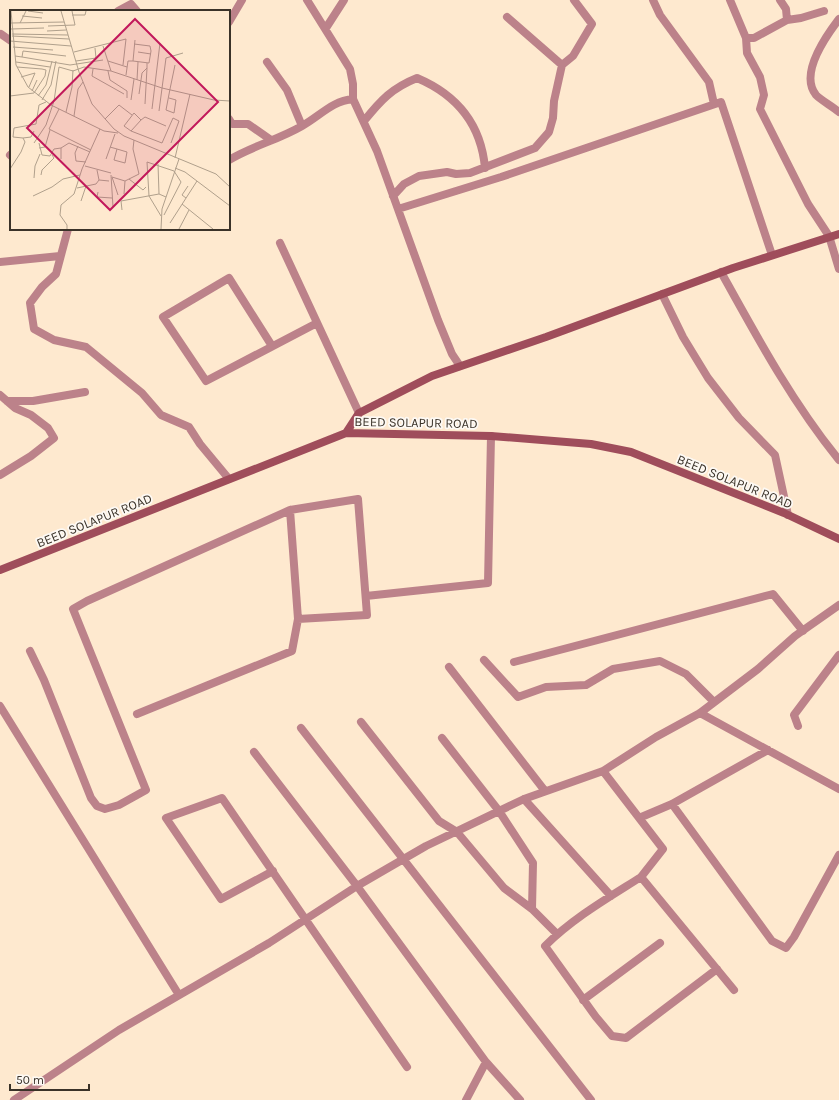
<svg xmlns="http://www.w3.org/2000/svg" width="839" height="1100" viewBox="0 0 839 1100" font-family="Karla,sans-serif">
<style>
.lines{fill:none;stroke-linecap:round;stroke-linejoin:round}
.street{stroke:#bc828a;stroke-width:8}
.secondary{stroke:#9f4d5b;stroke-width:8}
.labels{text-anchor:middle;stroke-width:3.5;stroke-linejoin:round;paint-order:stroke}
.street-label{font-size:13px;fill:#3a3228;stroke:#fdf9f4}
.inset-road{fill:none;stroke:#b0a08c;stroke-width:1}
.view{fill:#c2185b;fill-opacity:0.15;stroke:#c2185b;stroke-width:2}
.inset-edge{fill:none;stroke:#3a3228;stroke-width:2}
</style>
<rect width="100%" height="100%" fill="#fee9cf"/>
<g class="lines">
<path class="street" d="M307 0 350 69 353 84V99L377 151 438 320 452 354 460 366
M653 0 660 15 709 82 714 104
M730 0 746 38 747 53 760 77 764 95 760 109 808 204 829 236 839 269
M780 0 786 9 787 20
M118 11 131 4 137 11
M839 19C826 36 799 74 816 95 822 101 832 106 839 112
M229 22 242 0
M326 28 344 0
M1 34 11 41
M746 38H754L787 20 801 18 824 11
M267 62 287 90 302 126
M562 65 573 56 592 24 574 0
M229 119 232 124H248L271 140
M364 121C381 100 392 88 417 78 457 95 481 124 485 168
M10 155 11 156
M229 160C252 146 278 140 302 126 320 116 332 101 353 99
M393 196 404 184 419 176 447 172 456 174 470 173 535 148 549 132 553 118 554 101 562 65 507 17
M398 209 501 177 721 102 772 255
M68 229 56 274 42 287 30 303 34 329 54 340 86 347 142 393 161 415 189 427 200 444 229 479
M280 243 359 413
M0 262 60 256
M721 272C757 337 792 402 839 460
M662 294 683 337 708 378 739 418 775 455 788 515
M272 346 229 278 163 317 206 381 317 323
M0 395 15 408 31 415 48 428 54 438 31 456 0 475
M7 401H33L85 392
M358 499 367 615 298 619 290 510Z
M366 596 488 583 491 436
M30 651 44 680 91 798 97 806 105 809 119 805 146 790 73 609 87 601 290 510
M484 660 518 697 546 687 586 685 613 669 660 661 686 674 714 702
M514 662 773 594 803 631
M449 667 545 791
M0 706 179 995
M700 713 839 789
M137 714 292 651 298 619
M361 722 439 821 457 832 504 888 532 909
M798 726 794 715 839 655
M301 728 591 1100
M442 738 499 811 533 863 532 909 557 934
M254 752 357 886 486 1062 466 1100
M603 771 663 849 641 877 734 990
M524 799 611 896
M672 804 772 941 786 948 794 937 839 855
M639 818 672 804 768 750
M273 871 221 899 166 818 222 798 407 1067
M641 877C608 898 573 918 545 946L596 1017 612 1036 626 1038 717 969
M583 1000 660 943
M486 1062 520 1100
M14 1100 119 1030 269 943 357 886 426 846 524 799 603 771 656 737 700 713 758 669 795 636 839 605"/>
<path class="secondary" d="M346 433 359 413 432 376 546 337 733 268 839 234
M0 570 346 433 491 436 591 444 631 452 784 513 839 539"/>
</g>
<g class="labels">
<g class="street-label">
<text transform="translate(416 422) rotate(1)" y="5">BEED SOLAPUR ROAD</text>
<text transform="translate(735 481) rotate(22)" y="5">BEED SOLAPUR ROAD</text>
<text transform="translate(94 520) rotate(-22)" y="5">BEED SOLAPUR ROAD</text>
</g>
</g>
<g transform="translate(10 10)">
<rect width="220" height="220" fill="#fee9cf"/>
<path class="inset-road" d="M1 1 6 55 18 77 41 95 94 121 108 123M18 1 33 3M51 1 69 62 82 94 104 119 114 126 206 164 220 177M62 5H75L76 1M12 6 32 8M1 13 54 12M10 13 16 1M38 16 65 15 62 1M1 19 34 18M37 21 56 20M2 24 58 25M2 26 59 29M0 31 61 36M93 36 101 61M3 37 43 40M64 42 116 29 113 55M128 42 141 44M5 46 12 47 13 41 56 46M12 47 60 55 93 50M66 51 86 48 85 38M98 51 117 57M123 51 139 53 141 41 140 36 124 34M6 52 40 57M83 59 82 66 114 84M98 61 100 70 117 81V88M116 65 118 51H123L125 30M11 67 25 63 19 77M127 70 128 52M22 81 27 70M129 84 132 63 137 58V53M0 86 24 83 35 66 36 60 32 59 7 57M28 86 36 75 42 51M159 88 166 90 164 103 156 100 160 79 165 55M32 90 41 75 46 51M121 90 124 69M135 94 137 58M49 99 39 119 81 140M142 99 150 33M149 101 156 48 173 43M56 102 62 77 63 60M124 103 131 110 121 121 114 116ZM64 106 68 79 73 72M95 109 109 95 122 105M131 110 135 107 156 116M121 121 152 133 163 108 169 111 161 133M13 128 3 127 4 118 26 114 29 95 36 92M24 133 36 115 44 91 49 57 63 61 74 57 101 61 152 78 204 90 220 91M29 133 32 145 40 146 44 139 51 138M68 136 65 143 66 151 76 152M100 137 107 139 117 142 115 153 104 150 107 139M29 138 35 137 40 120M165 148 180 84M51 149V138L59 133 80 142M96 149 105 124M148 154 149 184M75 156 101 163M165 158 175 162 220 196M0 159 11 142 15 132 13 128 21 127 24 121M87 160 89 170 99 171M31 165 32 160 44 148 42 145M101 165 103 197M102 167 108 185M102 167 115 171M24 168 25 156 30 144M119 169 133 180 136 177M67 178 86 174 89 170M88 182 87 187 102 188M114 184 115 171 129 164 123 139 124 130M23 186 42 177 53 169 70 165M176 188 172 185 178 176M71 191 76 176M172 194 203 219M112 200 111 191 149 184 156 187M151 206 139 186 137 152 164 161 171 172 154 205M160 213 187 171M57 219V215L50 205 51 195 64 184 72 159 90 119M151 219 152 199 169 149M169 219 179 200"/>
<path class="view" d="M125 9 208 92 100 200 17 118Z"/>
<rect width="220" height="220" class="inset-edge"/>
</g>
<path d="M10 1084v6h79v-6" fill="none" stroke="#3a3228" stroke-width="2"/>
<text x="16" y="1084" font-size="12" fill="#3a3228" stroke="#fdf9f4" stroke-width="3" paint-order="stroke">50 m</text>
</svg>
